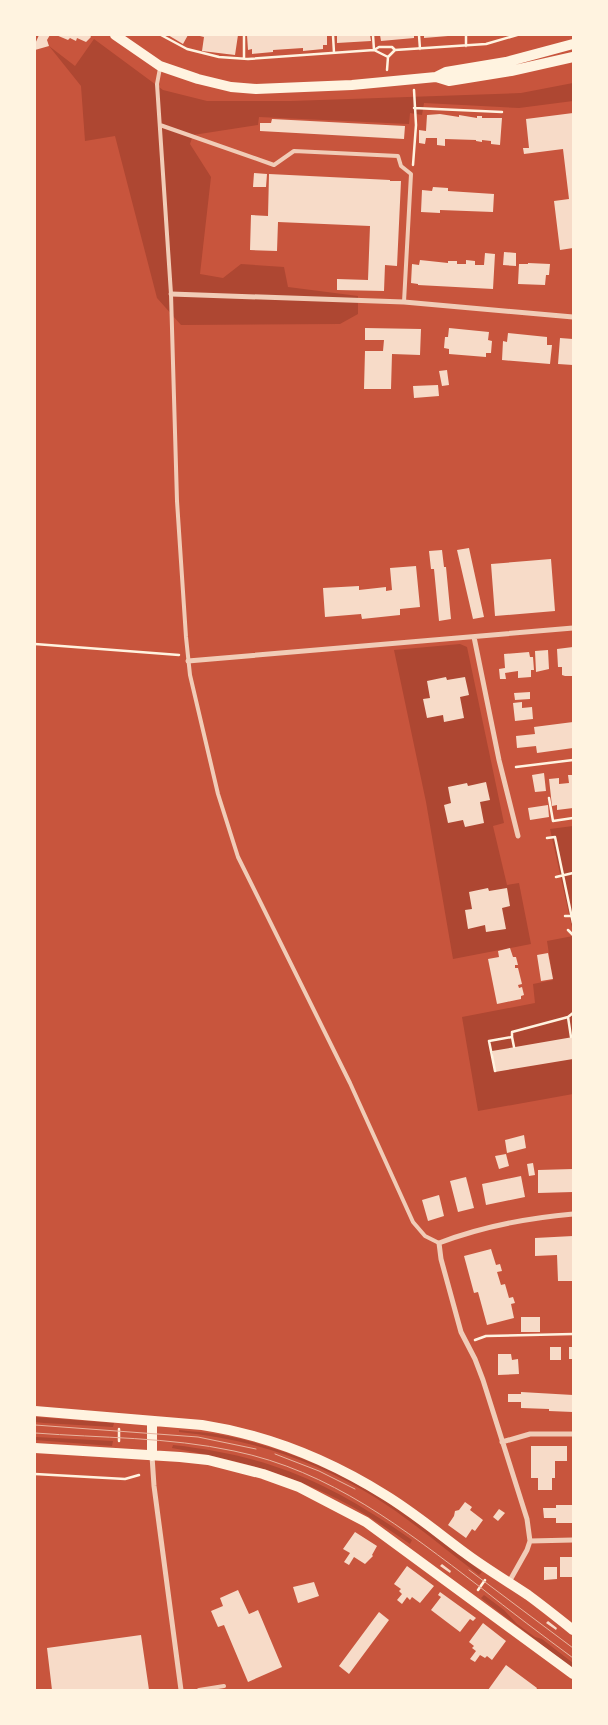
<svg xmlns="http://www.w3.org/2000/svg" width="608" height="1725" viewBox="0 0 608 1725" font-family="'Golos Text',sans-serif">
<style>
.green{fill:#ae4732}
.building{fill:#f7dbc8}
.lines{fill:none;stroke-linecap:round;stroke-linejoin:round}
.path{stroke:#fff3e0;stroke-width:2.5}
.service{stroke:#f1ccb7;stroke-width:4}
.minor{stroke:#f1ccb7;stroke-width:5}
.secondary{stroke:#fff3e0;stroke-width:10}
.tram{stroke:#e9b49f;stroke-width:1}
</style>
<rect width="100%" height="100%" fill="#c8553d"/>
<path class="green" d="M94 39 163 90 207 101H291L521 93 573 83V101L519 108 424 103 422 115 410 113 409 124 259 117 258 125 193 135 190 144 211 177 200 274 223 278 241 264 284 267 288 287 358 296V314L340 324 181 325 157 298 115 136 85 141 81 86 49 46 75 66Z
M460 644 467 647 504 823 493 826 507 885 519 883 531 944 453 959 426 802 394 650Z
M573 826V932L550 829Z
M573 936V1094L478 1111 462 1017 535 1003 533 984 553 980 547 941Z
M35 1417 114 1423 113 1427 44 1423 35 1422Z
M179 1430C197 1432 215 1433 232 1437 281 1448 331 1468 374 1494 411 1517 447 1545 482 1572L479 1575C445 1549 412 1521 376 1498 317 1461 248 1438 179 1432Z
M35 1437 113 1441 112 1446 35 1440Z
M173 1445C272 1456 331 1483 412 1540L410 1544C391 1531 372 1518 351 1506 295 1475 235 1459 172 1448Z
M484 1595 504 1610 517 1624 535 1637 542 1639 573 1663V1669L481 1598Z"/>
<path class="building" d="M39 35H50L47 40 49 46 35 50V44Z
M56 35H90L91 37 86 42 77 38 76 41 70 38 68 40Z
M168 35H188L183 44Z
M196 35H238L235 55 202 51 204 37Z
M247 35H327V45H323V49L303 51V48L273 50V52L252 54V49L248 50Z
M337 35H370L371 41 337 43Z
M380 35H414V38L381 41Z
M424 35H448V36L424 38Z
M573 113V248L560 250 554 201 569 199 563 149 524 154 523 148H529L526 119Z
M440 114 459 117V115L477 118V116H482V118H502L500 145 491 144V141L482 140V142L476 141V140L445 139V146L437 145V138H426L425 144 419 143V130L426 131 427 115Z
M272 119 405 126 404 139 260 131V123H271Z
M254 173 267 174 266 187H253Z
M269 174 390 180V181H401L397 266 385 265 384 291 337 290V279L368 280 370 226 278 222 277 251 250 250 251 215 268 216Z
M433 187 448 188V191L494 194 493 212 440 210V213L421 212 422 190 432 191Z
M504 252 516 253V266L503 265Z
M485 253 495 254 493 289 418 285V284L411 283 412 264 419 265 420 260 448 263V261H457V264H466V260L475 261V265H484Z
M528 263 550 264 549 275H546L545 285 518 284 519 264H528Z
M365 328 421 329 420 355 392 354 391 389H364L365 351H383L384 340H365Z
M449 328 489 332 488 340 492 341 491 353H486V357L449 354V349L444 348 445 337H448Z
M508 333 547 337V345H552L550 364 502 360 503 341 507 342Z
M560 338 573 339V365L558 364Z
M447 370 449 385 442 386 439 371Z
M438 385 439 396 414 398 413 386Z
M469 548 484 617 473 619 457 550Z
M442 550 444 567H446L451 619 439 621 434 569H431L429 551Z
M551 559 555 611 495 616 491 564Z
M416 566 420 607 400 609V615L362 619 361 614 325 617 323 588 359 586V590L386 587V591L392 590 390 568Z
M573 647V676H565L562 675V667H558L557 649Z
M548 650 549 669 536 672 535 651Z
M529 652 530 657H533L534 670H531V677L518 678V671L505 673 506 679H500L499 669 505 668 504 654Z
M446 677 447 680 465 677 469 695 460 697 464 718 444 722 443 715 427 718 423 699 430 698 427 681Z
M530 692V699L515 700 514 693Z
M522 702V708L532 707 533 719 515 721 513 703Z
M573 722V748L537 753 536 746 517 748 516 736 535 734 534 727Z
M544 773 546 791 535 792 532 775Z
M568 775H573V808L557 810V805L552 806 549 779 559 778V784L569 783Z
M486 782 490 800 480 802 484 823 465 827 463 820 448 823 444 805 451 803 448 787 467 783 468 786Z
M548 805 549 817 530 820 528 808Z
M488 888 489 891 507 888 510 906 502 908 506 929 486 932 485 925 468 929 465 910 472 909 469 892Z
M510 948 513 957H516L518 965H515V968H518L522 984 518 985 519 988 522 987 524 995 521 996V999L497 1004 488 959 499 957 498 951Z
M548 953 553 979 541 981 537 955Z
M573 1037V1059L495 1072 492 1051Z
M524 1135 526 1148 507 1153 505 1140Z
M506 1154 509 1166 499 1169 495 1156Z
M533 1163 535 1175 529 1176 527 1164Z
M573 1169V1192L538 1193V1170Z
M521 1176 525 1197 486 1205 482 1184Z
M466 1177 474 1208 458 1212 450 1181Z
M439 1195 444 1216 428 1221 422 1200Z
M573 1236V1281H558L557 1255 535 1256V1238Z
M491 1249 496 1265 500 1264 502 1271 497 1272 501 1285 505 1284 509 1298 513 1297 515 1303 511 1304 514 1318 487 1325 478 1292 474 1293 464 1256Z
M521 1317H540V1332H521Z
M550 1347H561V1360H550Z
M569 1347H573V1359H569Z
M498 1354H511L512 1360 518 1359 519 1374 498 1375Z
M521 1392 573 1395V1412L549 1411V1409L521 1408V1402H508V1394H521Z
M531 1446H567V1461H555V1478H552V1490H538V1478H531Z
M465 1502 472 1507 470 1510 483 1520 475 1531 472 1529 466 1538 448 1525 454 1516 455 1511 459 1510Z
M556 1505H573V1523H556V1518H544L543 1508H556Z
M499 1509 505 1513 498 1521 493 1517Z
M355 1532 377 1546 372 1555 373 1556 365 1564 354 1557 349 1565 344 1562 350 1553 343 1549Z
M560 1557H573V1577H560Z
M442 1564 451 1571 450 1573 440 1566Z
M407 1566 434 1586 420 1603 412 1597 410 1600 407 1597 402 1604 397 1600 402 1594 399 1591 401 1589 394 1584Z
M544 1567H557V1579L544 1580Z
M314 1582 319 1596 298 1603 293 1587Z
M238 1590 249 1614 258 1610 282 1667 248 1682 224 1625 218 1627 211 1611 223 1606 220 1598Z
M440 1592 476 1618 473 1621 470 1619 460 1632 431 1610 441 1597 438 1595Z
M379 1612 389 1620 349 1674 339 1666Z
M548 1621 557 1628 556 1630 546 1623Z
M483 1623 506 1641 492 1660 487 1656 485 1658 480 1655 475 1662 470 1659 476 1651 472 1648 474 1646 469 1642Z
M141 1635 149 1690H52L47 1648Z
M506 1665 537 1688 536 1690H488Z"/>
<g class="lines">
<path class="path" d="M161 35 187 49 219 57 248 59 374 50 379 47H392L395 50 486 44 517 35
M333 35 334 53
M373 35 374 50 388 57 387 70
M419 35 420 49
M466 35V46
M388 57 395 50
M244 58V35
M414 108 502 112
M413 165 416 125 414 90
M35 644 179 655
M516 767 573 760
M549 798 553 821 573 818
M547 838 555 837 573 923
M556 877 573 873
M565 916H572
M568 930 573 935
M568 1017 571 1037
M512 1037 514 1047
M495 1071 489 1041 512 1037V1032L568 1017 573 1013
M475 1340 486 1336 573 1334
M119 1441V1429
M35 1474 125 1479 139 1475
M478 1590 485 1580"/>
<path class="service" d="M160 68 157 84 171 294 177 501 186 637 190 675 218 794 238 857 350 1083 413 1222 425 1236 439 1243
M160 125 274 165 294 151 398 156 401 166 411 174 404 302
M199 1690 224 1686"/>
<path class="minor" d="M171 294 404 302 573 317
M474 637 499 760 518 836
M188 661 573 628
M502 1442 530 1434H573
M152 1456 154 1486 181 1690
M530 1541 573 1540
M509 1582 527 1550 530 1541 527 1519 483 1380 475 1359 461 1332 441 1259 439 1243C481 1227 528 1218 573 1214"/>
<path class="secondary" d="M115 35 160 66 198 79 231 87 256 89 352 85 436 77 449 81 511 71 573 57
M436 77 446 72 506 62 573 44
M35 1411 202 1425C267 1435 329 1460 385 1495 413 1512 438 1533 465 1553 485 1568 507 1581 528 1595 543 1606 558 1618 573 1630
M152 1421V1456
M35 1448 180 1457 208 1460 263 1474 299 1487 366 1522 573 1674"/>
<path class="tram" d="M35 1425 198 1437 256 1449
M35 1433C101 1438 169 1437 234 1451 331 1471 404 1529 480 1587 510 1611 542 1635 573 1658
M275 1454 319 1471 355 1489
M469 1570 573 1648"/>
</g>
<rect width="608" height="1725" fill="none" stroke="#fff3e0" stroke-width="72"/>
</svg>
